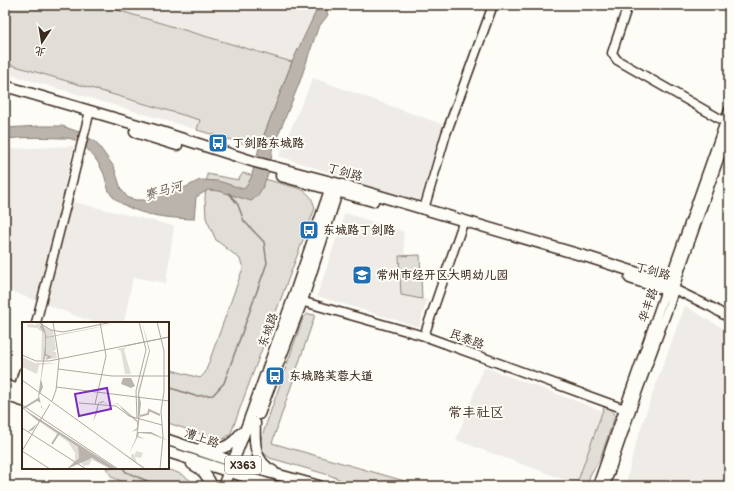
<svg xmlns="http://www.w3.org/2000/svg" width="734" height="491" viewBox="0 0 734 491" font-family="'Balsamiq Sans','LXGW WenKai TC',sans-serif">
<style>
.built{fill:#efece7}
.green{fill:#e1ded7;stroke:#8e847a}
.water{fill:#bbb4ad;stroke:#887d74}
.lines{fill:none;stroke-linecap:round;stroke-linejoin:round}
.stream{stroke:#887d74;stroke-width:1.5}
.minor-casing{stroke:#3b2a1e;stroke-width:11}
.major-casing{stroke:#3b2a1e;stroke-width:13}
.minor{stroke:#fdfcf7;stroke-width:8}
.major{stroke:#fdfcf7;stroke-width:10}
.labels{text-anchor:middle;stroke-width:4;stroke-linejoin:round;paint-order:stroke}
.shield{fill:#fdfcf7;stroke:#75695f;stroke-width:1}
.shield-label{font-size:11px;font-weight:bold;fill:#3b2a1e}
.poi-label{font-size:12px;font-weight:bold;fill:#3b2a1e;stroke:#fdfcf7;text-anchor:start}
.street-label{font-size:12px;fill:#3b2a1e;stroke:#fdfcf7}
.water-label{font-size:13px;font-style:italic;fill:#615349;stroke:#fdfcf7}
.quarter-label{font-size:14px;fill:#3b2a1e;stroke:#fdfcf7}
.inset-river{fill:none;stroke:#bbb4ad;stroke-width:2}
.inset-road{fill:none;stroke:#afa8a0;stroke-width:1}
.view{fill:#7b2cbf;fill-opacity:0.15;stroke:#7b2cbf;stroke-width:2}
.inset-edge{fill:none;stroke:#3b2a1e;stroke-width:2}
</style>
<rect width="100%" height="100%" fill="#fdfcf7"/>
<filter id="ink" filterUnits="userSpaceOnUse"><feTurbulence type="fractalNoise" baseFrequency=".025" numOctaves="2"/><feDisplacementMap in="SourceGraphic" scale="8" xChannelSelector="R" yChannelSelector="G"/><feConvolveMatrix kernelMatrix="1 2 1 2 8 2 1 2 1" color-interpolation-filters="sRGB"/></filter>
<g filter="url(#ink)">
<path class="built" d="M5 5H319L292 62 259 148 5 73Z
M313 78 444 125 419 202 279 156Z
M74 146 61 199 174 226 166 283 133 277 124 323H95L5 289V164L11 149Z
M345 213 403 231 405 256 399 257 413 296 427 300 419 327 317 296Z
M685 306 729 332V486H625L635 446 652 395Z
M484 367 603 411 576 484 456 440Z"/>
<path class="green" d="M5 5H100L292 62 259 148 197 130 200 120 5 63Z
M243 173 301 189C310 194 312 198 315 208 287 283 258 358 231 433L224 439H216L168 423V369L200 378 205 373 243 268 240 259 216 240 206 218 205 198 207 174 238 180Z
M420 255 422 299 401 295 399 256Z
M308 314 315 315 272 443 422 486H356L329 475 270 458 261 451 260 442 303 318Z
M604 407 611 410 615 416 600 459 590 475 587 486H576Z
M106 468C136 468 175 461 196 486H133L112 477Z"/>
<path class="water" d="M319 5H328L326 9 328 15 318 28 299 84 272 150C272 164 264 194 251 201L219 191 208 190 196 197 194 219C168 218 134 216 113 197 106 190 107 180 103 172 97 159 86 144 72 139 69 138 64 138 60 138 42 137 23 137 5 139V128L40 126H62L79 132 96 142 114 167 121 189 128 198 136 200H147L167 190H180L200 180 218 181 244 189 251 178 259 148 292 62Z"/>
<g class="lines">
<path class="stream" d="M168 387 195 396 213 395 224 383 267 263 264 242 244 221 238 205 229 193
M123 468 126 472 159 486"/>
<g class="minor-casing">
<path id="minor" d="M623 5 626 11 612 53 617 60 729 124
M424 209 446 134 493 5
M674 289 713 308 729 318
M297 300 424 336 630 411
M36 323 90 111
M424 336 462 226
M18 390 23 372
M597 486 729 110
M605 486 634 401 669 306 679 273 729 130"/>
</g>
<g class="major-casing">
<path id="major" d="M5 86 158 131 255 162 339 184 591 258 669 283 674 289
M135 132 177 145
M281 176 373 201
M630 278 666 290 674 289
M5 385 23 392
M5 395 23 401
M259 414 302 301 339 186
M255 423C254 442 254 462 273 471
M168 440 246 466 319 486
M201 448C221 450 229 449 241 433
M168 452 274 486
M192 464C202 469 207 475 212 486
M223 486 233 462 248 423 293 299 332 184"/>
</g>
<use href="#minor" class="minor"/>
<use href="#major" class="major"/>
</g>
</g>
<defs>
<g id="bus-square" transform="scale(1)"><rect x="-9" y="-9" width="18" height="18" rx="4" fill="#1f6fb2" stroke="#fdfcf7"/><path d="M-5-6H5V4H4V6H2V4H-2V6H-4V4H-5ZM-3.5-4V0h7V-4ZM-3.5 1.2v1.5H-2V1.2ZM2 1.2v1.5H3.5V1.2Z" fill="#fff"/></g>
<g id="school-square" transform="scale(1)"><rect x="-9" y="-9" width="18" height="18" rx="4" fill="#1f6fb2" stroke="#fdfcf7"/><path d="M0-5L7-2L0 1L-7-2ZM-4 1L0 2.5L4 1V4Q0 6-4 4Z" fill="#fff"/></g>
</defs>
<g fill-rule="evenodd">
<use href="#bus-square" x="218" y="143"/>
<use href="#bus-square" x="309" y="230"/>
<use href="#school-square" x="362" y="275"/>
<use href="#bus-square" x="275" y="376"/>
</g>
<g class="labels">
<rect class="shield" x="225" y="456" width="36" height="18" rx="3"/>
<g class="shield-label">
<text x="243" y="469">X363</text>
</g>
<g class="poi-label">
<text x="232" y="147">丁剑路东城路</text>
<text x="323" y="234">东城路丁剑路</text>
<text x="376" y="279">常州市经开区大明幼儿园</text>
<text x="289" y="380">东城路芙蓉大道</text>
</g>
<g class="street-label">
<text transform="translate(345 172) rotate(16)" y="4">丁剑路</text>
<text transform="translate(653 271) rotate(15)" y="4">丁剑路</text>
<text transform="translate(648 305) rotate(-71)" y="4">华丰路</text>
<text transform="translate(268 330) rotate(-70)" y="4">东城路</text>
<text transform="translate(467 339) rotate(20)" y="4">民泰路</text>
<text transform="translate(202 438) rotate(19)" y="4">漕上路</text>
</g>
<g class="water-label">
<text transform="translate(163 190) rotate(-16)" y="5">赛马河</text>
</g>
<g class="quarter-label">
<text x="476" y="417">常丰社区</text>
</g>
</g>
<g transform="translate(22 322)">
<rect width="147" height="147" fill="#fdfcf7"/>
<path d="M13 0 31 9 34 27 31 30H34L35 36 19 38 20 10 15 6 5 5 6 2 15 3ZM104 25 102 28 109 52H103L99 29 95 27ZM0 35 13 41H35L17 43 15 52 0 45ZM19 101 56 125 57 136 45 147 53 138V131L46 120ZM114 129 121 131 119 136 113 135 115 141 127 147 120 144 122 147 101 132 109 136V133L111 132 109 130 112 132V135ZM65 137H75L89 147 70 138 67 143 61 144 59 140 56 141Z" fill="#e1ded7"/>
<path d="M20 0 25 15 102 0 24 16V32L30 35 24 38 26 34H23L19 57 21 65 17 74 20 86 24 87 19 86V81L15 79 2 87 95 147H89L70 136 45 147 57 136 56 125 17 99 11 108 5 110 17 100 0 86 16 76 23 24V12L18 5ZM120 0 128 29 117 72 119 81 116 110H129L147 119 129 112 117 111 116 114 123 117 115 115V116L107 132 114 116 115 108 110 110 115 106V100L101 88 98 84 94 81 85 82H84L82 80 79 81H77L75 91 71 100 76 81 81 79 85 82 95 81 116 99V70L127 29ZM101 56H109L113 64 109 66 99 62Z" fill="#bbb4ad"/>
<path class="inset-river" d="M118 94 126 92 127 88 138 93M30 122 37 111"/>
<path class="inset-road" d="M16 0 29 8 41 10 91 0M135 0 142 29V70L139 89 141 115 138 147M103 24 147 15M0 33 14 39H27L147 15M36 47 90 54H147M0 58 123 147M34 65 147 79M30 79 34 68 37 38 31 0M57 81 94 84 107 94 140 103M28 82 0 129 28 147M73 82 84 34 78 0M0 83 96 147M115 96 114 69 124 28 117 0M0 106 64 147"/>
<path class="view" d="M85 66 89 87 57 94 53 72Z"/>
<rect width="147" height="147" class="inset-edge"/>
</g>
<rect width="734" height="491" fill="none" stroke="#fdfcf7" stroke-width="20"/>
<rect x="10" y="10" width="714" height="471" fill="none" stroke="#3b2a1e" stroke-width="1.5" filter="url(#ink)"/>
<g transform="translate(42 42) rotate(192)" stroke="#fdfcf7" stroke-width="3" paint-order="stroke">
<path d="M0-3L7 15L0 10L-7 15Z" fill="#3b2a1e"/>
<text y="-6" font-size="11" font-weight="bold" text-anchor="middle" fill="#3b2a1e">北</text>
</g>
</svg>
